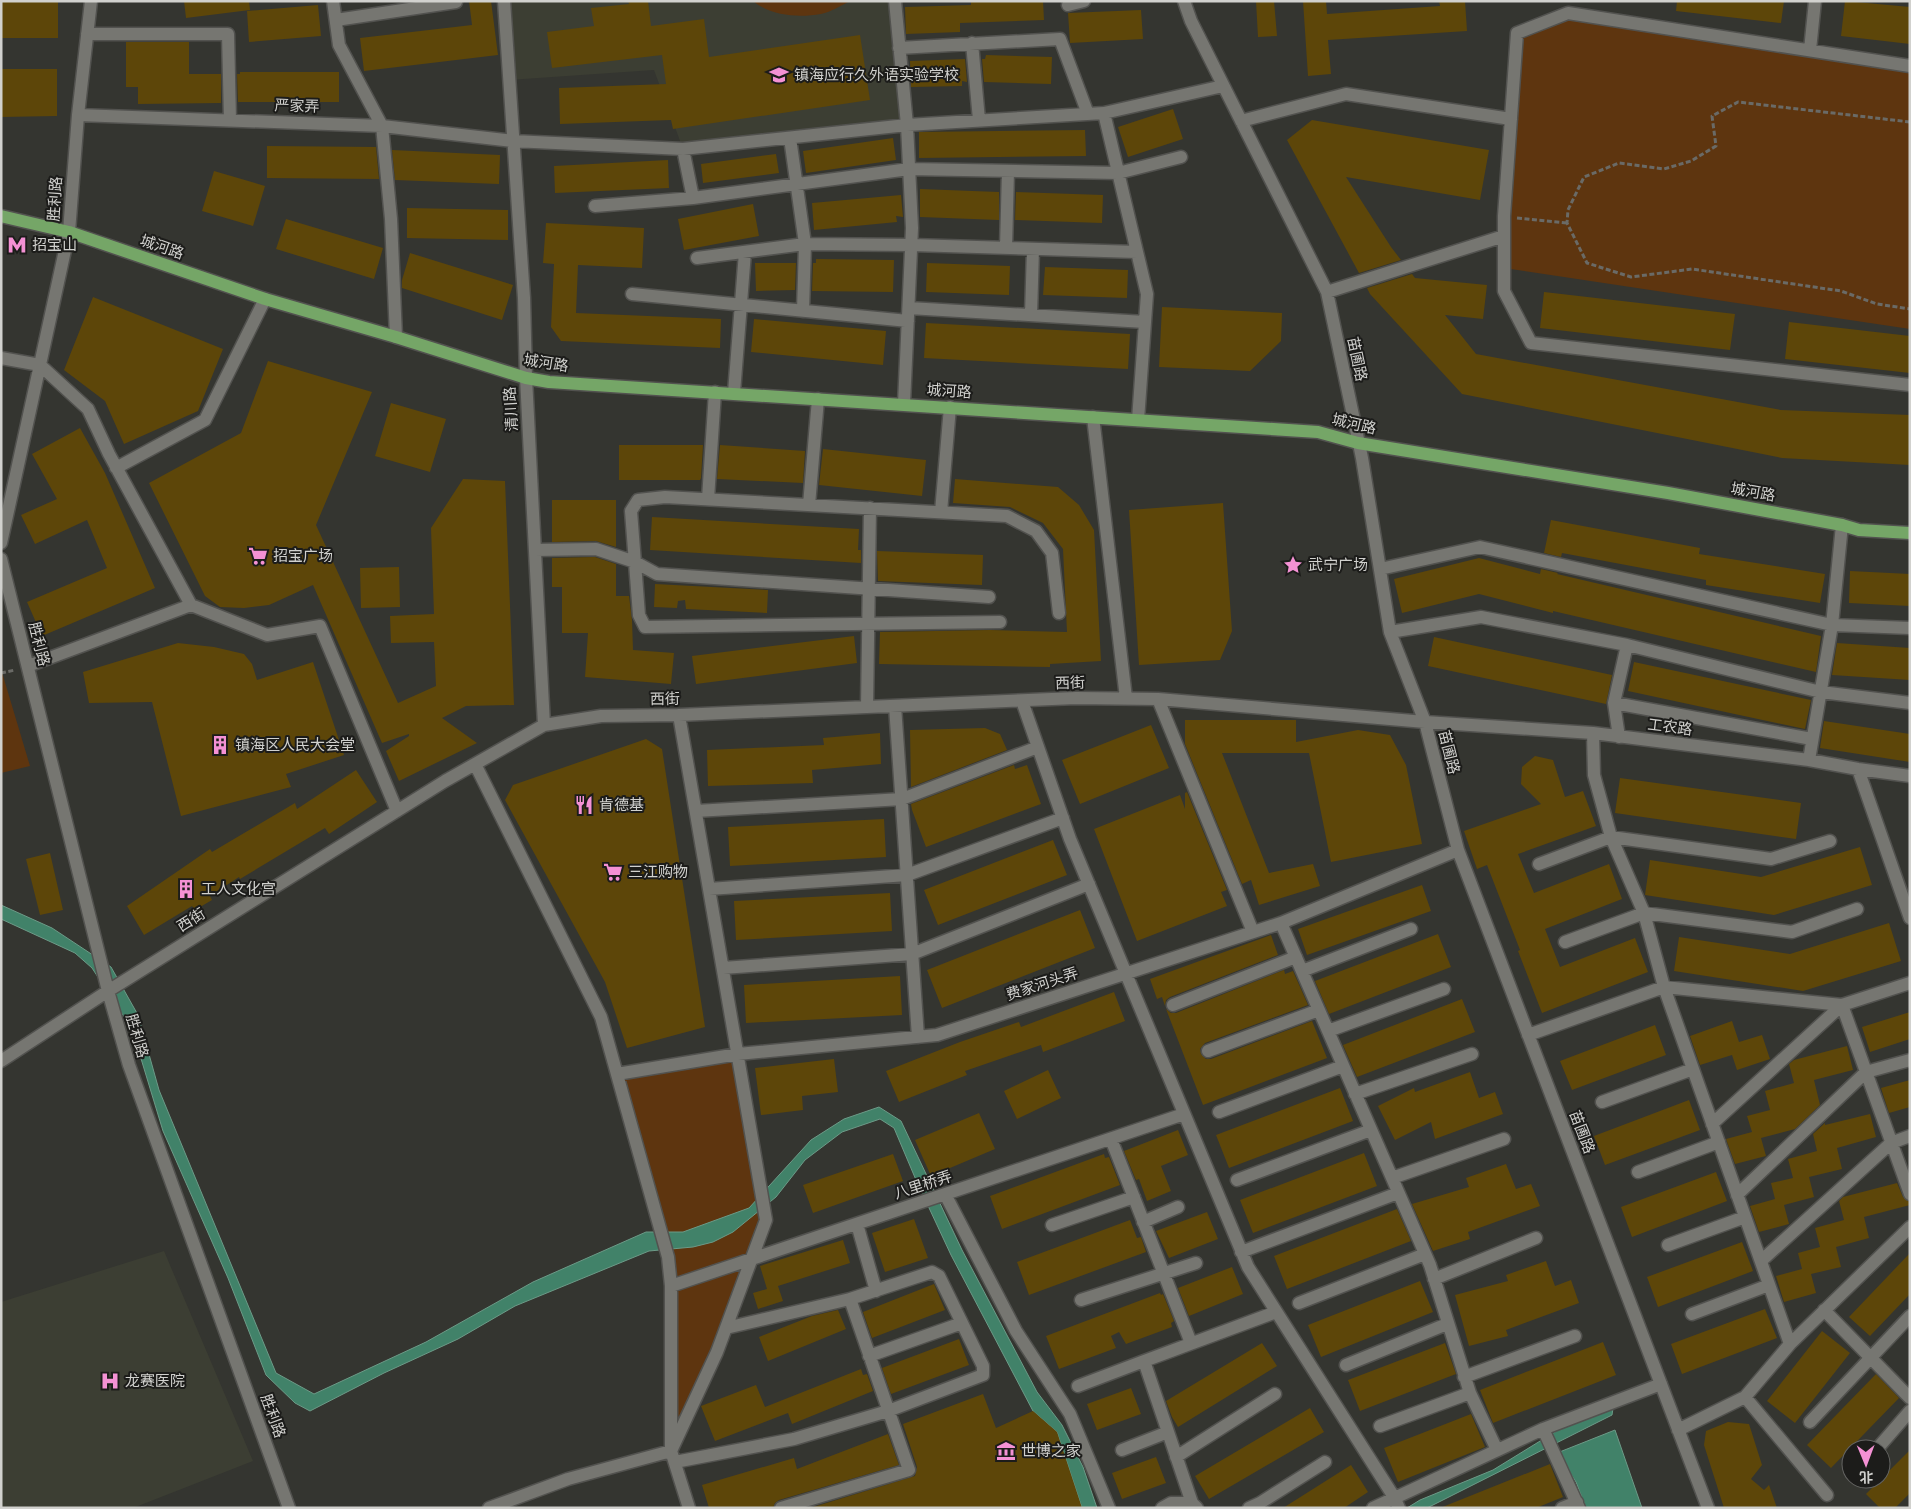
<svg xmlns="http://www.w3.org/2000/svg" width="1911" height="1509" viewBox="0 0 1911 1509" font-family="'Source Sans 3','Noto Sans SC',sans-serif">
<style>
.built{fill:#3c3e33}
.green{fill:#5e350f}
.water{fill:#418269;stroke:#6c9a87}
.building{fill:#5d4609}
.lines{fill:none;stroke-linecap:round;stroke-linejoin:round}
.minor-casing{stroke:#52524f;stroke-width:15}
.major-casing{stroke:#52524f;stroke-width:15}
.path{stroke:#6a6a66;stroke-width:3;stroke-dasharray:5 2.5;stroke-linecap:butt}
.minor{stroke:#767671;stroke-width:12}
.major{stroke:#75a667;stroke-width:12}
.labels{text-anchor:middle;stroke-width:4;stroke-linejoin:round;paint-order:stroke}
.poi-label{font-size:15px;fill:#d1d1ce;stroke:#1c1c1a;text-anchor:start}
.street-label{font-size:15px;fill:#d1d1ce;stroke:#1c1c1a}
</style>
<rect width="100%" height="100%" fill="#343530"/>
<path class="built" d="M504 1H895L907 125 683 149 654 70 509 80Z
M164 1251 253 1461 133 1508H1V1302Z"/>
<path class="green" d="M753 1H850C842 5 831 12 821 14 798 18 771 16 753 1Z
M1568 13 1910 66V329L1504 268 1517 33Z
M1 669 30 766 1 773Z
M738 1054 766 1220 671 1451V1286L617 1074Z"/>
<path class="water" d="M1 905 52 928 111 967 138 1015 159 1090 276 1373 314 1394 426 1342 533 1282 646 1232H683L749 1208 811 1140 844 1119 879 1107 901 1121 962 1250 1037 1392 1062 1425 1083 1467 1097 1508H1082L1057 1432 1033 1411 951 1255 916 1180 894 1128 880 1119 842 1132 805 1160 776 1197 733 1232 713 1242 693 1247 649 1251 515 1306 458 1339 384 1373 310 1411 295 1403 266 1375 228 1278 163 1131 132 1029 92 968 75 953 1 919Z
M1615 1395 1612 1415 1427 1508H1407L1420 1500 1493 1470Z
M1615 1430 1642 1508H1586L1576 1482 1557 1453Z"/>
<path class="building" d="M1 1H58V38H1Z
M184 1H249L250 10 186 18Z
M469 1H491L498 55 364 71 360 38 472 25Z
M628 1H648L651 26 704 19 709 57 860 35 870 100 673 129 671 120 560 124 559 88 666 84 662 55 552 68 547 32 594 26 591 8 629 4Z
M971 1H1043L1044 20 960 23V32L906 34 905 7 971 5Z
M1256 1H1274L1277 36 1258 37Z
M1303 1H1326L1327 14 1440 6 1439 1H1465L1467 31 1328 40 1331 74 1308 76Z
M1677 1H1784L1781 23 1676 11Z
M1845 1 1910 7V44L1841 36Z
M318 5 321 36 249 42 247 11Z
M1141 10 1143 39 1070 43 1068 13Z
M126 42H189V74H221V103L138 104V87H126Z
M986 55 1052 57 1051 84 984 82 982 59H985Z
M965 59 967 82 962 81V86L911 87 910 61Z
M1 69H57V116L1 117Z
M240 72H339V102H238L237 74H240Z
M1173 109 1183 139 1128 157 1118 127Z
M1312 120 1489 150 1480 200 1346 177 1391 247 1401 260 1359 273 1287 140Z
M1085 130 1086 156 919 158V132Z
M893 138 896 160 806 173 803 151Z
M267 146 376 147 379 179 267 178Z
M392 150 500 155 499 184 395 180Z
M776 154 779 173 703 183 701 164Z
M668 160 669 188 555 193 554 166Z
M214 171 265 186 253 226 202 211Z
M920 189 999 192V220L920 217Z
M1016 192 1103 195 1102 223 1015 220Z
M901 195 903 217 896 216 897 222 814 230 812 203Z
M753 204 759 236 684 250 678 219Z
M407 208 508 210V240L407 238Z
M286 219 383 248 374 279 276 249Z
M546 223 644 228 642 268 578 265 576 313 721 319 720 348 561 341 551 327 554 264 543 263Z
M410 253 513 285 502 320 402 288V280Z
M816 259 894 260 893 292 812 291 813 263H816Z
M755 263H796L795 290 756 291Z
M927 263 1010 266 1009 295 926 292Z
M1045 267 1128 270 1127 298 1043 295Z
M1412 274 1415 278 1487 285 1483 319 1445 315 1476 354 1781 410 1910 415V465L1782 458 1462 394 1370 294 1367 288Z
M1544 292 1735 314 1730 350 1540 328Z
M93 297 223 349 198 411 124 444 105 401 64 370Z
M1162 307 1282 313 1281 341 1250 371 1159 367Z
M754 319 886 331 883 365 751 352Z
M1789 322 1910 336V373L1785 359Z
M926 323 1130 334 1128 369 924 358Z
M268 361 372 392 316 525 398 703 436 686 434 642 391 643 390 616 434 614 431 528 463 479 505 481 514 705 466 706 442 718 477 743 399 781 386 751 409 736V734L382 743 313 585 269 605 244 608 220 607 205 596 149 483 241 433Z
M391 403 446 419 430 472 375 456Z
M80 428 105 473 155 588 42 636 27 602 107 568 87 520 35 544 21 515 57 499 32 454Z
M619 445H703L701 478 700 480H619Z
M720 445 805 451 803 483 717 479Z
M823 449 926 460 922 496 819 485Z
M955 479 1058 487 1079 505 1094 530 1101 661 1050 664V667L879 664 880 632 990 630 1067 632 1063 549 1043 523 1010 507 953 503Z
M552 500H616V547L596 541 552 542Z
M1223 503 1232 631 1220 660 1139 665 1129 510Z
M652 517 859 529 858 550H861V563L650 550Z
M1551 520 1700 548 1699 554 1825 574 1820 603 1706 585V580L1562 553 1561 557 1544 553Z
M877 551 983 555 982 585 878 581Z
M595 557 616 564V596H629L632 620 633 650 674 653 671 684 585 677 588 633H562V587H552V558Z
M1479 558 1540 574 1541 569 1558 573 1557 574 1821 636 1816 672 1553 611V613L1479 594 1402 613 1394 579Z
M399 567 400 607 361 608 360 568Z
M1850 571 1910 574V606L1849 603Z
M655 584 768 590 767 613 686 609 685 600 678 601 677 608 654 607Z
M854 636 857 663 696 684 692 656Z
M1434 637 1612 675 1606 704 1428 666Z
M178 643 214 647 244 654 252 664 257 680 313 662 344 755 286 774 291 787 181 816 152 702 89 703 83 672Z
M1837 643 1910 648V680L1832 675Z
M1634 662 1811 700 1805 729 1628 691Z
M1185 720H1296V742L1358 730 1390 735 1406 765 1422 844 1331 862 1309 753H1222L1269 873 1313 864 1320 886 1259 905 1251 880 1242 884 1185 744Z
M1824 721 1910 734V762L1820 748Z
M1151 725 1169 768 1080 804 1062 760Z
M985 728 1000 734 1007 750 911 787 910 730Z
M880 733 881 764 812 770 813 783 708 786 707 750 824 745 823 738Z
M646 739 662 749 705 1027 627 1048 605 982 505 800 513 785Z
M1535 756 1553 760 1565 797 1583 791 1596 826 1518 854 1534 893 1609 864 1622 899 1545 929 1560 967 1635 938 1648 972 1542 1013 1518 951 1520 950 1487 865 1477 869 1464 831 1541 804 1521 784 1522 767Z
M1014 765 1015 769 1027 765 1041 804 926 847 912 810 911 804Z
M356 770 377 802 329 834 325 828 240 879 239 877 210 896 212 900 195 910 192 906 144 935 127 906 210 849 212 852 295 803 297 809Z
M1620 778 1801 803 1796 839 1615 813Z
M1187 792 1227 890 1221 892 1227 906 1137 941 1094 829 1180 795 1185 809V793Z
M884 819 886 857 730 866 728 827Z
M1053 840 1067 875 938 925 924 890Z
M1860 847 1872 885 1774 915 1645 895 1650 860 1761 877Z
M50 853 63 910 40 915 26 859Z
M1422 885 1431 911 1307 955 1298 929Z
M890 893 892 931 736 940 734 901Z
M1080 910 1095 948 942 1008 927 970Z
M1889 923 1901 961 1803 991 1674 971 1679 937 1790 954Z
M1438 934 1451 967 1329 1014 1315 981Z
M1271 935 1278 955 1170 997 1166 1000 1165 1006 1162 997 1157 999 1150 979Z
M1284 970 1285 974 1293 971 1308 1005 1205 1043 1200 1049 1201 1054 1206 1059H1211L1312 1021 1327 1058 1203 1105 1166 1009 1171 1013H1176Z
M900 976 902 1015 746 1023 744 985Z
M1114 992 1125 1021 1043 1052 1041 1045 965 1071 967 1075 899 1102 886 1071 960 1042 1019 1022 1021 1027Z
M1462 999 1475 1032 1357 1077 1343 1045Z
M1910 1012V1039L1870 1052 1862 1027Z
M1732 1021 1739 1042 1762 1035 1770 1059 1737 1070 1732 1055 1700 1065 1690 1036Z
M1655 1025 1666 1055 1572 1090 1560 1061Z
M1847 1046 1853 1070 1814 1080 1820 1105 1795 1129 1761 1138 1766 1156 1735 1164 1726 1139 1752 1132 1747 1116 1770 1110 1765 1091 1794 1083 1789 1064 1794 1060Z
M834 1059 838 1092 802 1096 803 1110 761 1115 755 1068Z
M1048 1070 1061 1098 1017 1119 1004 1091Z
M1470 1072 1479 1098 1495 1092 1503 1114 1435 1139 1431 1122 1395 1140 1378 1106 1414 1088 1415 1092Z
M1910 1080V1107L1889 1113 1881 1088Z
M1340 1088 1353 1121 1229 1168 1216 1135Z
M1689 1100 1700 1130 1605 1165 1594 1136Z
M979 1113 995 1149 931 1176 915 1140Z
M1870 1114 1876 1137 1837 1148 1842 1169 1809 1177 1814 1197 1784 1205 1789 1224 1759 1232 1750 1206 1775 1199 1771 1183 1793 1178 1788 1159 1817 1151 1813 1134 1825 1123V1125Z
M1178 1130 1188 1155 1161 1166 1171 1191 1147 1201 1139 1179 1136 1180 1124 1151Z
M1364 1153 1377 1186 1253 1233 1240 1200Z
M893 1154 903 1181 813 1213 803 1185Z
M1104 1154 1105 1158 1109 1157 1120 1185 1002 1229 990 1196Z
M1506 1164 1516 1189 1531 1184 1540 1206 1468 1232 1470 1239 1433 1251 1412 1204 1469 1187 1466 1178Z
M1716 1172 1727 1201 1632 1237 1621 1207Z
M1897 1183 1903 1197 1910 1202V1205L1864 1217 1869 1238 1836 1247 1841 1267 1811 1274 1816 1293 1784 1302 1776 1276 1802 1269 1798 1253 1820 1247 1815 1228 1844 1220 1839 1201 1843 1197Z
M1397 1209 1411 1241 1287 1289 1274 1256Z
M1207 1212 1218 1239 1169 1258 1156 1231Z
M914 1219 928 1258 885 1272 872 1233Z
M1130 1220 1137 1238 1141 1237 1146 1252 1029 1295 1017 1262Z
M843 1240 850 1263 778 1286 783 1301 758 1309 753 1293 767 1289 760 1266Z
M1742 1242 1753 1271 1658 1307 1647 1277Z
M1910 1253V1294L1870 1336 1849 1317Z
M1546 1261 1555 1286 1571 1280 1579 1303 1506 1330 1508 1336 1469 1346 1455 1295 1508 1281 1506 1275Z
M1232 1267 1243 1294 1189 1316 1178 1288Z
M1420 1281 1433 1312 1321 1357 1308 1325Z
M934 1284 945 1310 872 1338 863 1312Z
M1160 1293 1161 1295 1163 1294 1174 1321 1171 1323 1172 1327 1126 1344 1119 1332 1111 1336 1116 1348 1059 1369 1046 1336Z
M1765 1309 1777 1338 1682 1374 1671 1344Z
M838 1310 846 1329 768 1361 759 1337 812 1316Z
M1822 1331 1850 1353 1795 1423 1767 1401Z
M959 1339 969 1365 891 1394 882 1368Z
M1603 1342 1616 1375 1493 1423 1480 1390Z
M1262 1343 1277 1366 1178 1427 1172 1417 1166 1401Z
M1445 1343 1456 1374 1360 1411 1348 1380Z
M861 1369 863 1375 867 1374 873 1391 792 1424 788 1413 715 1441 701 1406 756 1385 765 1407Z
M1876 1374 1899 1398 1831 1468 1807 1445Z
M1131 1388 1141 1414 1097 1430 1087 1404Z
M983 1394 996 1428 1033 1411 1057 1432 1082 1508H810L915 1476 917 1467 903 1424Z
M1310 1408 1324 1432 1209 1499 1195 1476Z
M1471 1414 1485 1447 1398 1482 1384 1448Z
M1728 1422 1749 1424 1762 1465 1751 1479 1764 1490 1769 1485 1777 1508H1724L1704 1445 1706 1431Z
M888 1434 899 1465 779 1500 775 1503 773 1508H709L702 1485 794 1458 797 1469Z
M1910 1450V1493L1895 1508H1880L1866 1494Z
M1156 1457 1166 1483 1122 1499 1112 1473Z
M1550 1464 1563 1497 1536 1508H1440Z
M1351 1465 1368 1492 1344 1508H1283Z"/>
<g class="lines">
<g class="minor-casing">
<path id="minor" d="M333 1 339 45 382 126 391 219 396 337
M504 1 524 298 526 378 544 725
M895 1 907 125 912 228 904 404
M1184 1 1191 21 1327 292 1362 458 1390 632 1425 722 1458 850 1708 1508
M1068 5 1084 1
M336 20 456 2
M87 34H228L230 120
M972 43 979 120
M899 48 1060 39 1088 114
M1810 50 1815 1
M1910 66 1568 13 1517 33 1504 216V291L1531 343 1910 385
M1104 113 1147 294 1138 420
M78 115 382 126 513 141 683 149 907 125 1104 113 1223 86
M1241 121 1346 94 1511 119
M790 138 805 244 803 311
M683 149 693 198
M595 206 693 198 909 169 1118 173 1181 157
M1006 248 1008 171
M697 258 805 244 912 245 1137 252
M1327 292 1504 236
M632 294 908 321
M909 308 1145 322
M1031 315 1033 249
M1 358 40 365 88 409 109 454 191 605 267 635 320 626 397 811
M734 393 745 252
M1093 417 1126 698
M116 468 205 420 265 299
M708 499 715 392
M809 505 818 399
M941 512 950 407
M1 543 69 232 78 115 91 1
M535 550 596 549 635 562 657 574 989 597
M1 559 108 991 129 1065 289 1508
M1380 569 1480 547 1832 625 1910 628
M1000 622 645 627 639 615 631 511 638 500 665 497 1007 516 1036 531 1052 553 1059 613
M1390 632 1481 617 1627 645 1821 692 1910 703
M28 666 191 605
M1158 699 1253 932
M1022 701 1070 839 1248 1267 1394 1497 1399 1508
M1614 703 1812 739
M895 706 918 1037
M867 707 870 508
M679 715 766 1220 717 1352 671 1451 689 1508
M1593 733 1594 775 1611 837 1644 913 1664 987 1790 1344
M1619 737 1614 703 1627 645
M1809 760 1832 625 1842 525
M475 764 601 1017 668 1257 671 1286V1451L568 1479 489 1508
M1858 769 1910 918
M696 811 902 799 1038 747
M1539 864 1611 837 1771 859 1830 841
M709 889 907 875 1063 818
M1281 923 1430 1265 1470 1393 1497 1450
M1565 942 1644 913 1792 932 1857 909
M723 968 912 954 1089 884
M1302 971 1411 929
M1173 1005 1296 957
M1328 1031 1444 989
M1528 1035 1664 987 1842 1005 1910 983
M1208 1051 1319 1010
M1 1061 108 991 445 781 544 725 601 716 679 715 1076 698 1158 699 1425 722 1593 733 1809 760 1858 769 1910 776
M617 1074 738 1054 937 1035 1281 923 1458 850
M1355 1094 1472 1054
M1602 1102 1693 1069
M1219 1112 1343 1066
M1712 1124 1842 1005 1910 1194
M1111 1139 1191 1343
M1638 1172 1719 1142
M1392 1178 1504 1139
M1237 1180 1371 1130
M945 1194 1016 1331 1070 1414 1109 1508
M1737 1195 1866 1072 1910 1060
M1143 1222 1178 1207
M857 1224 876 1291
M1052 1225 1134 1197
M1668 1245 1745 1217
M1241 1252 1398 1193
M1761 1261 1891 1143 1910 1136
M1434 1279 1536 1238
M671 1286 1184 1114
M1081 1300 1196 1263
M1299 1303 1425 1254
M1824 1310 1910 1398
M1692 1314 1769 1285
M869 1356 962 1323
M1346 1365 1447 1324
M1464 1377 1575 1336
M1078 1386 1144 1361
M1745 1397 1827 1495
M1810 1422 1910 1316
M1380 1426 1470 1393
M1543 1429 1579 1508
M1678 1430 1745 1397 1790 1344 1910 1227
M1877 1449 1910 1411
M1122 1450 1168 1432
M1176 1457 1275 1394
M675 1462 794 1439 888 1411 983 1375V1366L939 1276 932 1272 850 1299 726 1328
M1192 1503 1144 1361 1276 1312
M781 1508 909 1470 850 1299
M1162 1508 1171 1503H1192L1197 1508
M1249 1508 1260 1503 1325 1462
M1373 1508 1543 1429 1661 1384
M1562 1508 1577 1502"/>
</g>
<g class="major-casing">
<path id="major" d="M1 216 69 232 265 299 396 337 526 378 549 382 1318 432 1358 443 1668 493 1842 525 1859 530 1910 533"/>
</g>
<path class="path" d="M1910 122 1738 102 1712 116 1716 146 1691 161 1664 169 1619 163 1584 177 1568 210 1567 223 1587 263 1631 277 1692 269 1841 291 1877 304 1910 309
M1517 218 1567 223
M1 673 15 670"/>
<use href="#minor" class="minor"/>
<use href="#major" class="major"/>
</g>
<defs>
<g id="school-bare" transform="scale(1.5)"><path d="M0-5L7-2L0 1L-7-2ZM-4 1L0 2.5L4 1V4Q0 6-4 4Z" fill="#f491d4" stroke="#1c1c1a" stroke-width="2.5" paint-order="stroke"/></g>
<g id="metro-bare" transform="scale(1.5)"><path d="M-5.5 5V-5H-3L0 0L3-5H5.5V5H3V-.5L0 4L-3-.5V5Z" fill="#f491d4" stroke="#1c1c1a" stroke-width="2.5" paint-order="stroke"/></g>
<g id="supermarket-bare" transform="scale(1.5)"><path d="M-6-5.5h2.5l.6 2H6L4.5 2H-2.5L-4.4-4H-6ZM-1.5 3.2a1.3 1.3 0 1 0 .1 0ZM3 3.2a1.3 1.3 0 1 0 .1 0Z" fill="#f491d4" stroke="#1c1c1a" stroke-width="2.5" paint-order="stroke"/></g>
<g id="sight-bare" transform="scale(1.5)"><path d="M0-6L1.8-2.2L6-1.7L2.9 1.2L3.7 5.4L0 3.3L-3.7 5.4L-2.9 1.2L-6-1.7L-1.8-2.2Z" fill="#f491d4" stroke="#1c1c1a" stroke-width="2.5" paint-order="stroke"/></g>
<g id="building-bare" transform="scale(1.5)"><path d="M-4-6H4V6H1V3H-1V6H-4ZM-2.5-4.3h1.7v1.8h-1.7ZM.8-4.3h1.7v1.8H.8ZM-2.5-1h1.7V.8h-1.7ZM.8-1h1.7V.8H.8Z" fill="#f491d4" stroke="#1c1c1a" stroke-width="2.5" paint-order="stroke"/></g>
<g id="restaurant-bare" transform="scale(1.5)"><path d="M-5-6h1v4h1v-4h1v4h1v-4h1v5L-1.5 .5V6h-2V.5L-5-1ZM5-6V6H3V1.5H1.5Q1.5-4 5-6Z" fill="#f491d4" stroke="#1c1c1a" stroke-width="2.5" paint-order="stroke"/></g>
<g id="hospital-bare" transform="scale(1.5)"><path d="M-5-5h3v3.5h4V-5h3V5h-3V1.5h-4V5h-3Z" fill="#f491d4" stroke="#1c1c1a" stroke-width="2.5" paint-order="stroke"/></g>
<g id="museum-bare" transform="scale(1.5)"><path d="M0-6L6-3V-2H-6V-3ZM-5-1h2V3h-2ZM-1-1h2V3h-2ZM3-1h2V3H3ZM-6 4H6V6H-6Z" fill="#f491d4" stroke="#1c1c1a" stroke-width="2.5" paint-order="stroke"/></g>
</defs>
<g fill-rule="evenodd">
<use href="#school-bare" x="779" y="75"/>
<use href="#metro-bare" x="17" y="245"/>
<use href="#supermarket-bare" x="258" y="556"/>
<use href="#sight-bare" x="1293" y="565"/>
<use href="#building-bare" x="220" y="745"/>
<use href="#restaurant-bare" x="584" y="805"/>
<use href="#supermarket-bare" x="613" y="872"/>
<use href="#building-bare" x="186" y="889"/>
<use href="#hospital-bare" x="110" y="1381"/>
<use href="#museum-bare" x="1006" y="1451"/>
</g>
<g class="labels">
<g class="poi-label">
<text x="794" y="80">镇海应行久外语实验学校</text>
<text x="32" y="250">招宝山</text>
<text x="273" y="561">招宝广场</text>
<text x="1308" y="570">武宁广场</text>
<text x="235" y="750">镇海区人民大会堂</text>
<text x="599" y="810">肯德基</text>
<text x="628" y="877">三江购物</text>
<text x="201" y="894">工人文化宫</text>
<text x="125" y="1386">龙赛医院</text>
<text x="1021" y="1456">世博之家</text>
</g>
<g class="street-label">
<text transform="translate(297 106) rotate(2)" y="5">严家弄</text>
<text transform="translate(55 199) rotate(-86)" y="5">胜利路</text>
<text transform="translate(162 247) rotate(19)" y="5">城河路</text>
<text transform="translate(1357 359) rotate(78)" y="5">苗圃路</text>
<text transform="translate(546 363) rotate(9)" y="5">城河路</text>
<text transform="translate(949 391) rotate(4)" y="5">城河路</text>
<text transform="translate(511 409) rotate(-93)" y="5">清川路</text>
<text transform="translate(1354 424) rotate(13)" y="5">城河路</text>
<text transform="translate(1753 492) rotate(10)" y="5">城河路</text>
<text transform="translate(39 644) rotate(76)" y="5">胜利路</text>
<text transform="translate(1070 683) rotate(-2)" y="5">西街</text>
<text transform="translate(665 699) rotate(-1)" y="5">西街</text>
<text transform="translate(1670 727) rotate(7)" y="5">工农路</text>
<text transform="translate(1449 752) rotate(76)" y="5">苗圃路</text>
<text transform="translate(191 920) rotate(-32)" y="5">西街</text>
<text transform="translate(1042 984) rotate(-18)" y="5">费家河头弄</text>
<text transform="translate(137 1036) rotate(74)" y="5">胜利路</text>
<text transform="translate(1582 1132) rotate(69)" y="5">苗圃路</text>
<text transform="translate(923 1185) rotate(-18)" y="5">八里桥弄</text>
<text transform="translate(273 1416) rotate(70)" y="5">胜利路</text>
</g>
</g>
<rect width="1911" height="1509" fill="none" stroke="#d1d1ce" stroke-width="5"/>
<g transform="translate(1866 1464) rotate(179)"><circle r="24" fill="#1c1c1a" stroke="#646462"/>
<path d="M0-4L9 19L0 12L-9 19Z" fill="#f491d4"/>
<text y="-8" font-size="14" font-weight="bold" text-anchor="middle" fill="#d1d1ce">北</text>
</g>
</svg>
